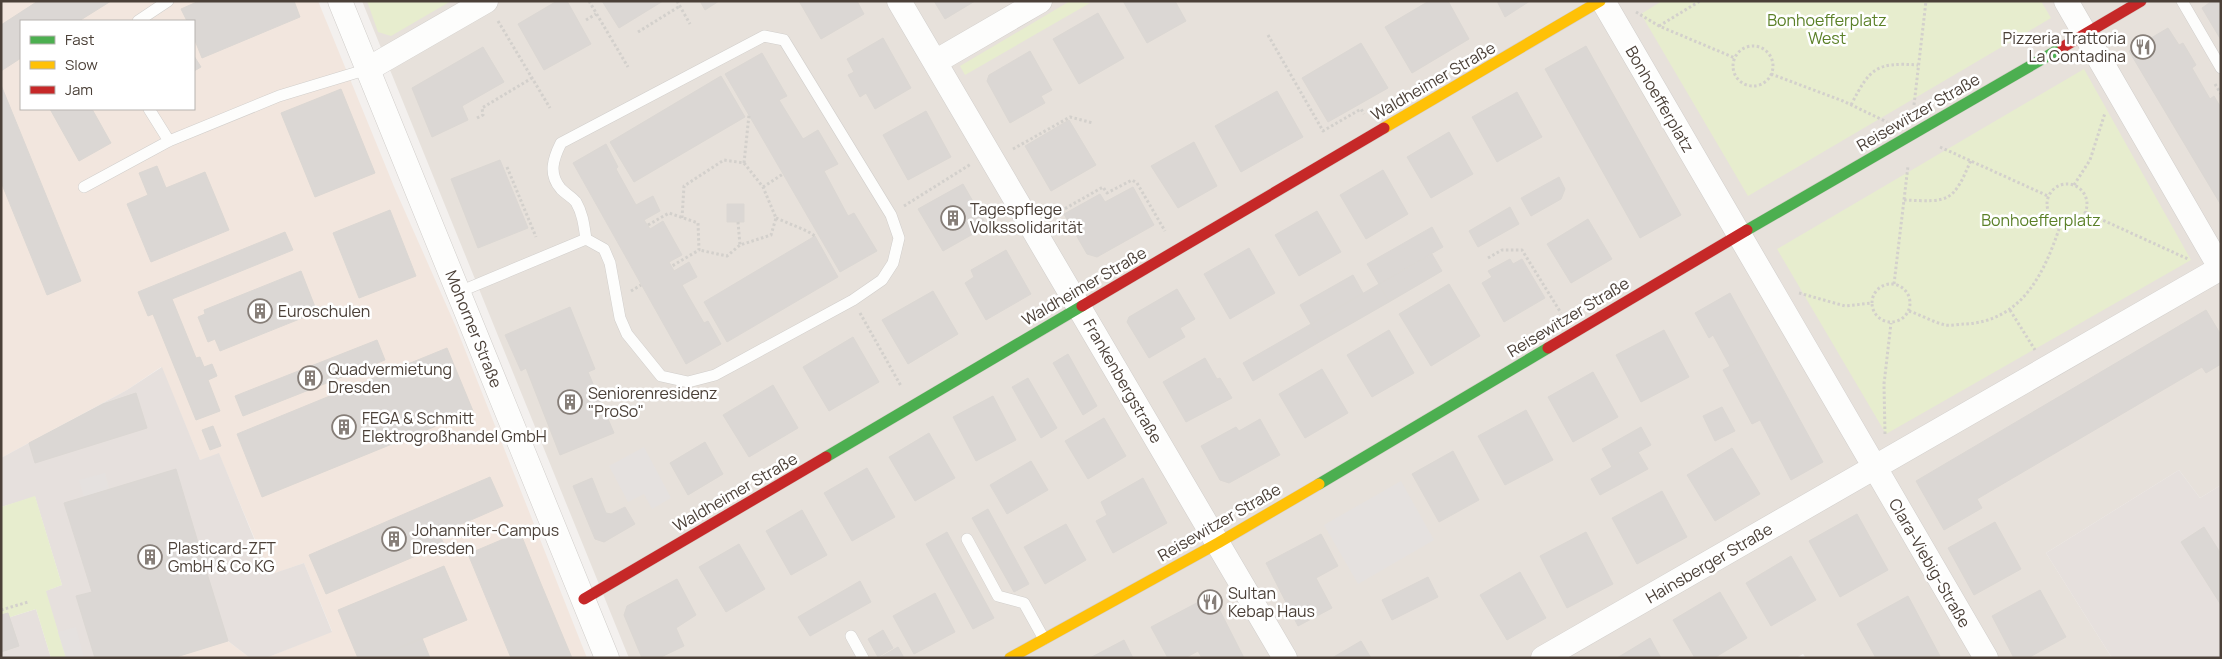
<svg xmlns="http://www.w3.org/2000/svg" width="2222" height="659" viewBox="0 0 2222 659" font-family="Manrope,sans-serif">
<style>
.residential{fill:#e7e1db}
.commercial{fill:#f2e6de;fill-rule:evenodd}
.industrial{fill:#e6e0dd}
.green{fill:#e7edce}
.parking{fill:#e5e1df}
.building{fill:#dbd7d4;stroke:#dbd7d3}
.lines{fill:none;stroke-linecap:round;stroke-linejoin:round}
.lane-casing{stroke:#d1cecb;stroke-width:12}
.street-casing{stroke:#d1cecb;stroke-width:25}
.fast-casing{stroke:#d4cdc6;stroke-width:12}
.slow-casing{stroke:#d4cdc6;stroke-width:12}
.jam-casing{stroke:#d4cdc6;stroke-width:12}
.path{stroke:#d3d0cc;stroke-width:3;stroke-dasharray:2.5 2.5;stroke-linecap:butt}
.lane{stroke:#fdfdfc;stroke-width:11}
.street{stroke:#fdfdfc;stroke-width:24}
.fast{stroke:#4caf50;stroke-width:11}
.slow{stroke:#ffc107;stroke-width:11}
.jam{stroke:#c62828;stroke-width:11}
.labels{text-anchor:middle;stroke-width:5;stroke-linejoin:round;paint-order:stroke}
.park-label{font-size:16px;fill:#5b8028;stroke:#fff}
.poi-label{font-size:16px;fill:#4b4038;stroke:#fff;text-anchor:start}
.street-label{font-size:16px;fill:#4b4038;stroke:#fff}
</style>
<rect width="100%" height="100%" fill="#f3f0ee"/>
<path class="residential" d="M362 1H2221V485L2200 498 2179 470 2046 553 2112 658H1806L1803 654 1796 658H629Z"/>
<path class="commercial" d="M1 1H318L395 189 456 327 587 658H266L332 631 304 563 270 575 219 454 200 460 161 367 127 390 1 458ZM21 21H194V109H21Z
M228 641 250 658H173Z"/>
<path class="industrial" d="M162 367 200 460 219 453 269 575 304 563 332 632 266 658H250L228 641 173 658H66L45 591 62 585 35 497 1 507V458L127 390Z
M2179 470 2200 498 2221 485V658H2112L2046 553Z
M36 609 51 658H1V620Z"/>
<path class="green" d="M367 1H451L391 36 378 32Z
M1070 1 1090 3 965 75 960 66Z
M1662 1H2041L2051 18 1748 196 1641 14Z
M2084 69 2191 260 1886 434 1777 249Z
M35 496 62 585 46 591 66 658H51L36 609 1 620V507Z"/>
<path class="parking" d="M644 447 671 498 652 509 644 494 628 502 609 466Z
M105 473 109 489 84 497 79 480Z
M1401 481 1434 540 1358 584 1324 525Z
M76 627 84 658H66L58 632Z"/>
<path class="building" d="M38 1H111L79 21H21V58L1 71V25Z
M199 1H294L300 17 202 58 194 38V21H187L181 9Z
M557 1H567L591 44 544 70 518 24Z
M602 1H663L619 28Z
M700 1H719L705 10Z
M799 1H857L864 14 821 39Z
M934 1H975L945 19Z
M1123 1H1175L1186 21 1147 43Z
M1429 1H1448L1469 39 1412 73 1385 27Z
M1497 1H1530L1505 17Z
M2212 1H2221V40L2202 8Z
M1098 13 1124 58 1079 84 1053 39Z
M2168 28 2179 45 2183 43 2196 65 2192 68 2210 99 2214 96 2221 108V205L2129 51Z
M883 38 911 88 875 109 866 93 860 97 848 75 854 72 847 59Z
M1361 43 1388 88 1328 122 1302 78Z
M1586 46 1681 215 1640 238 1545 69Z
M483 47 504 82 462 106 468 120 432 137 412 88Z
M1030 51 1052 90 1041 96 1045 103 1010 123 987 81 989 75Z
M762 53 787 96 779 100 803 139 818 130 838 164 824 171 848 216 854 213 877 251 840 272 725 74Z
M194 56 201 67 194 71Z
M721 76 745 117 634 182 610 142Z
M1 85 81 281 47 295 1 182Z
M341 89 375 173 315 197 281 113Z
M1277 91 1303 137 1241 172 1215 126Z
M1517 92 1542 137 1497 162 1472 117Z
M50 109H92L111 143 79 161Z
M926 111 951 157 908 180 883 135Z
M1069 120 1096 165 1051 191 1025 146Z
M1449 132 1473 174 1431 198 1407 157Z
M1194 142 1217 186 1178 208 1151 166Z
M606 144 618 167 616 169 636 205 653 196 660 211 644 220 650 229 663 221 682 255 669 262 674 271 689 262 697 277 682 285 704 323 708 321 721 344 686 364 573 163Z
M500 160 528 228 478 248 451 179Z
M157 166 166 188 205 172 229 230 151 262 127 204 148 195 139 173Z
M1383 170 1408 214 1366 239 1340 195Z
M1559 177 1565 189 1561 199 1531 216 1521 198Z
M963 184 987 226 943 251 918 209Z
M1133 187 1154 225 1097 257 1087 254 1064 214 1100 194 1105 202Z
M727 204H744V222H727Z
M1510 207 1519 224 1478 247 1469 231Z
M390 210 416 276 359 298 333 233Z
M1317 211 1341 252 1299 276 1275 235Z
M1588 219 1612 259 1571 283 1547 244Z
M1432 227 1443 247 1379 284 1367 264Z
M285 232 293 250 172 299 196 358 200 357 204 367 212 364 217 376 208 380 220 411 196 420 153 314 148 316 138 292Z
M815 236 838 277 727 342 704 302Z
M1249 248 1275 293 1230 319 1204 274Z
M1006 250 1031 294 986 320 965 283 974 277 971 270Z
M1432 254 1442 271 1389 302 1379 284Z
M1510 259 1513 264 1522 259 1545 298 1504 322 1482 283 1492 277 1488 271Z
M301 271 317 312 220 351 215 339 208 342 198 317 205 314 204 310Z
M1353 275 1363 293 1311 324 1300 305Z
M1379 284 1389 302 1321 341 1311 324Z
M1449 284 1480 336 1431 366 1399 314Z
M1177 289 1195 319 1180 328 1185 337 1149 358 1127 322 1129 317Z
M933 291 958 334 908 364 882 320Z
M1730 293 1761 349 1730 366 1713 335 1709 338 1695 313Z
M570 307 595 369 588 372 614 433 560 455 526 368 521 371 505 335Z
M2206 310 2221 335V364L2206 373 2202 367 1977 499 1982 508 1944 530 1916 481Z
M1311 324 1321 341 1253 381 1243 363Z
M1389 330 1414 373 1372 397 1347 355Z
M1664 330 1689 377 1641 402 1616 355Z
M853 337 879 382 829 411 803 367Z
M377 340 385 360 243 416 235 396Z
M447 348 473 411 262 497 237 434Z
M1761 349 1823 462 1791 480 1760 420 1752 424 1723 370Z
M1068 354 1097 406 1083 415 1053 363Z
M1205 358 1217 379 1220 378 1232 398 1186 422 1163 382Z
M1322 369 1348 413 1305 438 1279 394Z
M1593 372 1618 417 1573 442 1548 397Z
M1028 378 1057 428 1041 438 1012 387Z
M773 385 798 428 749 457 723 415Z
M136 393 147 428 35 463 29 443 103 404Z
M993 396 1016 440 976 461 953 417Z
M1722 407 1735 431 1715 441 1703 416Z
M1526 410 1553 460 1505 485 1478 436Z
M1104 418 1126 456 1088 479 1065 441Z
M1260 419 1280 455 1229 483 1220 480 1201 446 1236 427 1239 431Z
M213 426 221 446 210 450 202 430Z
M1641 427 1651 445 1612 467 1602 449Z
M929 433 955 478 915 501 889 457Z
M705 442 723 474 688 495 670 463Z
M1732 448 1760 494 1715 521 1687 475Z
M1453 451 1479 500 1439 522 1412 474Z
M1638 452 1648 469 1600 495 1591 479Z
M1031 461 1048 490 1007 514 990 485Z
M867 468 895 517 852 541 824 493Z
M176 469 200 549 215 543 222 565 206 570 228 641 173 658H95L76 596 92 592 64 503Z
M490 477 503 506 439 534 444 544 326 594 309 555Z
M592 478 606 513 611 514 625 507 635 524 604 542 595 539 573 486Z
M1143 478 1167 523 1113 553 1096 521 1107 515 1101 502Z
M1662 491 1687 537 1637 564 1612 518Z
M988 509 1029 584 1014 592 972 518Z
M802 510 827 555 791 575 766 531Z
M1857 514 1888 570 1840 597 1809 541Z
M1995 522 2021 569 1974 595 1948 548Z
M1066 524 1086 560 1045 584 1024 547Z
M2204 527 2221 554V605L2181 542Z
M520 532 541 584 572 658H511L468 554Z
M947 532 994 618 973 629 926 544Z
M1586 532 1613 584 1567 608 1540 556Z
M1321 534 1338 566 1316 578 1332 608 1298 626 1266 563Z
M739 544 765 589 726 612 699 567Z
M1791 556 1816 600 1771 626 1746 583Z
M444 566 467 620 375 658H358L338 610Z
M1520 572 1546 618 1507 640 1480 595Z
M1428 577 1438 597 1392 620 1382 600Z
M677 579 696 615 676 628 684 646 659 658H642L624 615 627 606Z
M860 581 871 602 810 636 798 617Z
M2040 590 2066 637 2028 658H2014L1992 616Z
M1720 592 1747 638 1714 658H1695L1673 620Z
M935 593 955 632 914 654 893 616Z
M1212 595 1244 658H1202L1198 651 1185 658H1168L1151 627Z
M1908 596 1940 656 1876 658 1857 624Z
M8 613 19 646 1 652V615Z
M883 630 893 648 878 657 868 639Z
M422 638 430 658H375Z
M1650 638 1661 658H1617Z
M1124 640 1133 658H1090Z
M1361 641 1371 658H1332Z
M898 647 904 658H879Z"/>
<g class="lines">
<g class="lane-casing">
<path id="lane" d="M2182 1 2221 68
M138 21 168 1
M764 36 784 40 891 215 899 238 893 263 882 280 853 300 715 375 688 382 661 376 627 334 620 318 610 263 604 249 586 239C584 226 583 214 576 202 572 197 566 194 561 189 548 174 553 159 561 143Z
M149 109 169 141
M84 187 169 141 279 96 368 69
M459 292 586 239
M967 539 998 596 1024 603 1044 639
M851 636 863 658"/>
</g>
<g class="street-casing">
<path id="street" d="M340 1 607 658
M899 1 1285 658
M1603 1 1986 658
M2066 1 2221 269
M935 62 1040 1
M368 69 486 1
M1543 658 2221 268"/>
</g>
<g class="fast-casing">
<path id="fast" d="M1747 230 2063 47
M826 457 1082 306
M1319 484 1548 348"/>
</g>
<g class="slow-casing">
<path id="slow" d="M1384 128 1600 1
M1010 658 1218 543 1319 484"/>
</g>
<g class="jam-casing">
<path id="jam" d="M2063 47 2141 1
M1082 306 1384 128
M1548 348 1747 230
M584 599 826 457"/>
</g>
<path class="path" d="M589 1 628 67
M677 1 690 24
M1636 12 1659 26 1735 58
M586 20 596 14
M498 21 550 108
M1659 26 1700 1
M638 32 680 6
M1268 35 1323 131 1361 109 1364 114
M1733 66a20 20 0 1 1 40 0a20 20 0 1 1-40 0Z
M1771 74 1843 101 1887 122
M2215 84 2221 94
M1851 105C1870 68 1876 62 1918 65
M1914 105 1926 1
M477 118 483 115 482 108 532 78
M1940 147 2048 196
M1013 149 1070 117 1093 123
M744 163 749 115
M507 167 536 237
M2047 204a20 20 0 1 1 40 0a20 20 0 1 1-40 0Z
M2074 185 2090 160 2105 113
M763 187 783 174
M1904 200C1949 202 1953 203 1971 160
M904 206 971 164
M2085 212 2188 259
M1052 216 1103 187 1107 193 1132 180 1137 183 1165 231
M682 218 684 186 724 160 744 163 763 187 776 218 771 235 740 245 727 256 699 250
M776 218 807 231 815 236
M738 222 740 245
M648 225 669 213 698 223 699 250 672 266
M1488 258 1502 250H1522L1561 313
M1872 303a19 19 0 1 1 38 0a19 19 0 1 1-38 0Z
M1894 284 1908 166
M631 291 641 285
M1799 293 1845 306 1872 303
M2010 310 2035 350
M1909 311C1921 315 1933 322 1945 325 1951 326 1959 324 1965 324 2023 321 2045 272 2061 223
M860 313 901 386
M1885 434 1884 384 1891 323
M1 610 28 602"/>
<use href="#lane" class="lane"/>
<use href="#street" class="street"/>
<use href="#fast" class="fast"/>
<use href="#slow" class="slow"/>
<use href="#jam" class="jam"/>
</g>
<defs>
<g id="restaurant-ring" transform="scale(1.25)"><circle r="9.5" fill="#fff" stroke="#867e78" stroke-width="1.5"/><path d="M-5-6h1v4h1v-4h1v4h1v-4h1v5L-1.5 .5V6h-2V.5L-5-1ZM5-6V6H3V1.5H1.5Q1.5-4 5-6Z" fill="#867e78"/></g>
<g id="building-ring" transform="scale(1.25)"><circle r="9.5" fill="#fff" stroke="#867e78" stroke-width="1.5"/><path d="M-4-6H4V6H1V3H-1V6H-4ZM-2.5-4.3h1.7v1.8h-1.7ZM.8-4.3h1.7v1.8H.8ZM-2.5-1h1.7V.8h-1.7ZM.8-1h1.7V.8H.8Z" fill="#867e78"/></g>
</defs>
<g fill-rule="evenodd">
<use href="#restaurant-ring" x="2143" y="47"/>
<use href="#building-ring" x="953" y="218"/>
<use href="#building-ring" x="260" y="311"/>
<use href="#building-ring" x="310" y="378"/>
<use href="#building-ring" x="570" y="402"/>
<use href="#building-ring" x="344" y="427"/>
<use href="#building-ring" x="394" y="539"/>
<use href="#building-ring" x="150" y="557"/>
<use href="#restaurant-ring" x="1210" y="602"/>
</g>
<g class="labels">
<g class="park-label">
<text x="1827" y="26">Bonhoefferplatz<tspan x="1827" dy="18">West</tspan></text>
<text x="2041" y="226">Bonhoefferplatz</text>
</g>
<g class="poi-label">
<text x="2126" y="44" text-anchor="end">Pizzeria Trattoria<tspan x="2126" dy="18">La Contadina</tspan></text>
<text x="970" y="215">Tagespflege<tspan x="970" dy="18">Volkssolidarität</tspan></text>
<text x="278" y="317">Euroschulen</text>
<text x="328" y="375">Quadvermietung<tspan x="328" dy="18">Dresden</tspan></text>
<text x="588" y="399">Seniorenresidenz<tspan x="588" dy="18">"ProSo"</tspan></text>
<text x="362" y="424">FEGA &amp; Schmitt<tspan x="362" dy="18">Elektrogroßhandel GmbH</tspan></text>
<text x="412" y="536">Johanniter-Campus<tspan x="412" dy="18">Dresden</tspan></text>
<text x="168" y="554">Plasticard-ZFT<tspan x="168" dy="18">GmbH &amp; Co KG</tspan></text>
<text x="1228" y="599">Sultan<tspan x="1228" dy="18">Kebap Haus</tspan></text>
</g>
<g class="street-label">
<text transform="translate(1433 81) rotate(-30)" y="6">Waldheimer Straße</text>
<text transform="translate(1660 99) rotate(60)" y="6">Bonhoefferplatz</text>
<text transform="translate(1918 112) rotate(-30)" y="6">Reisewitzer Straße</text>
<text transform="translate(1084 286) rotate(-30)" y="6">Waldheimer Straße</text>
<text transform="translate(1568 317) rotate(-31)" y="6">Reisewitzer Straße</text>
<text transform="translate(474 329) rotate(68)" y="6">Mohorner Straße</text>
<text transform="translate(1123 381) rotate(60)" y="6">Frankenbergstraße</text>
<text transform="translate(735 492) rotate(-30)" y="6">Waldheimer Straße</text>
<text transform="translate(1219 522) rotate(-30)" y="6">Reisewitzer Straße</text>
<text transform="translate(1709 563) rotate(-30)" y="6">Hainsberger Straße</text>
<text transform="translate(1930 563) rotate(60)" y="6">Clara-Viebig-Straße</text>
</g>
</g>
<rect width="2222" height="659" fill="none" stroke="#4b4038" stroke-width="5"/>
<rect x="20" y="20" width="175" height="90" fill="#ffffff" stroke="#b7b3af"/>
<rect x="30" y="36" width="25" height="8" fill="#4caf50" stroke="#b7b3af"/>
<text x="65" y="45" font-size="15" fill="#4b4038">Fast</text>
<rect x="30" y="61" width="25" height="8" fill="#ffc107" stroke="#b7b3af"/>
<text x="65" y="70" font-size="15" fill="#4b4038">Slow</text>
<rect x="30" y="86" width="25" height="8" fill="#c62828" stroke="#b7b3af"/>
<text x="65" y="95" font-size="15" fill="#4b4038">Jam</text>
</svg>
